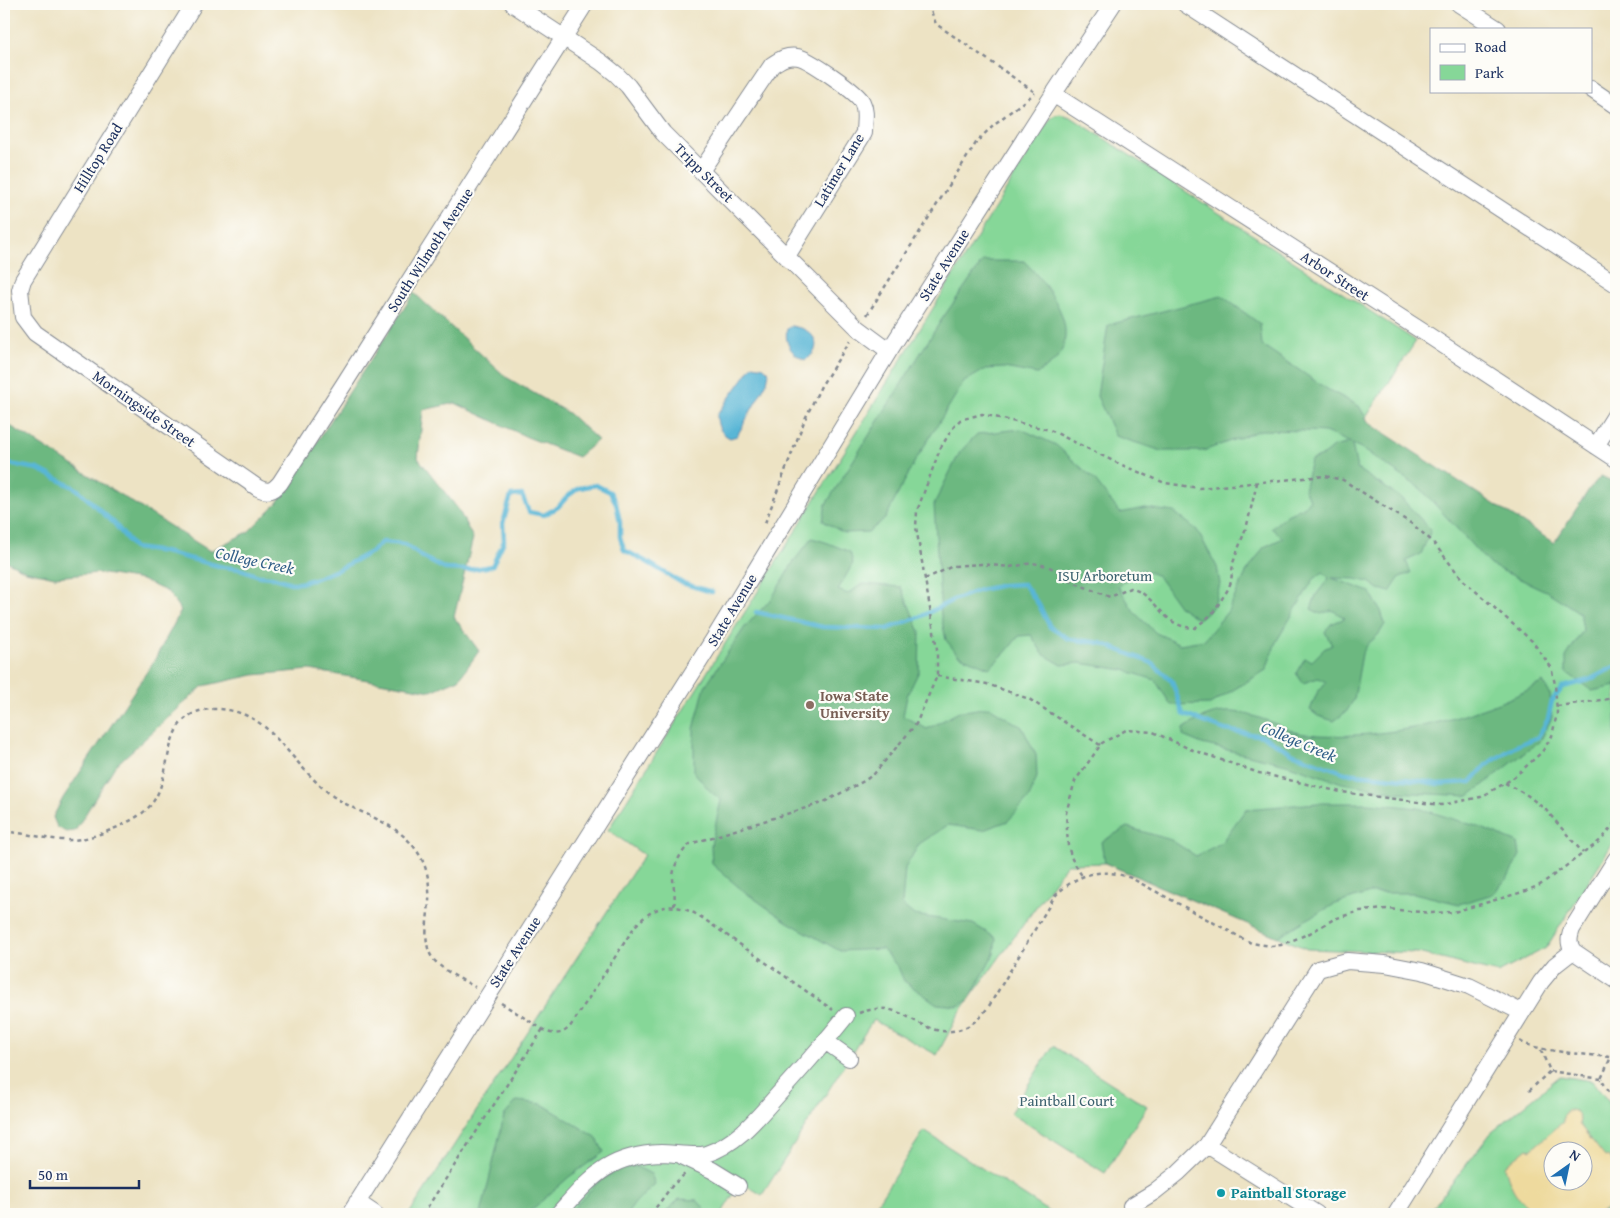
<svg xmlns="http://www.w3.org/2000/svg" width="1620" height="1218" viewBox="0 0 1620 1218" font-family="'Gentium Book Plus',serif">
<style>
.green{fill:#86d798;stroke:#50837b;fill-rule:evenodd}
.forest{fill:#6cb880;stroke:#44746f}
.sand{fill:#eeda9e;stroke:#84847e;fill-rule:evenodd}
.water{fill:#58b6d6;stroke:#3a729a}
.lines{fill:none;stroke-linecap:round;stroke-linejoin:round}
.stream{stroke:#58b6d6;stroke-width:4.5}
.minor-casing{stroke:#848991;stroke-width:18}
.path{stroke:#848991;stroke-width:2.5;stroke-dasharray:4 4;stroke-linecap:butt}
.minor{stroke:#fff;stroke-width:16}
.education-dot{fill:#8d6e63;stroke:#fdfcf7;stroke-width:2}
.culture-dot{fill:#0f9aa8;stroke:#fdfcf7;stroke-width:2}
.labels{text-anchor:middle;stroke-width:4.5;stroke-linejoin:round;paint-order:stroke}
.street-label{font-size:15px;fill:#1b2f5e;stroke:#fdfcf7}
.park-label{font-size:15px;fill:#3b616f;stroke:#fdfcf7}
.education-label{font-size:15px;font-weight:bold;fill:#785e54;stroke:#fdfcf7;text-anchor:start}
.culture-label{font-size:15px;font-weight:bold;fill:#0d838f;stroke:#fdfcf7;text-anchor:start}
.water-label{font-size:16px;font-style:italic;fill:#305e88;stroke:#fdfcf7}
</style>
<rect width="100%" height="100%" fill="#fdfcf7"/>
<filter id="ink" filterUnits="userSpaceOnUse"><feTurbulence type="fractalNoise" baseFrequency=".02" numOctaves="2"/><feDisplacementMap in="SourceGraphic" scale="10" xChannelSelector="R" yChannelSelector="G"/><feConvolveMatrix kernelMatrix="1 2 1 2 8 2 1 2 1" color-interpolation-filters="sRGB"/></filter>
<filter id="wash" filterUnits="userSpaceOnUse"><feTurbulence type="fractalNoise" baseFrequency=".0096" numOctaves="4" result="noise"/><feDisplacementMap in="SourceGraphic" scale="20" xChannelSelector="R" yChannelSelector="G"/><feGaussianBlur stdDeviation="1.12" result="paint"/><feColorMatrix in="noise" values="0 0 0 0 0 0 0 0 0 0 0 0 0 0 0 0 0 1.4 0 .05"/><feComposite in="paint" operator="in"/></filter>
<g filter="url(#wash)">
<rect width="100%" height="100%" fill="#ede3c4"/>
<path class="green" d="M1060 114 1071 117 1416 341 1354 436 1544 560 1616 552V838L1546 948 1498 973 1418 953 1307 949 1105 863 1067 864 958 1015 937 1055 873 1020 762 1195 741 1182 723 1211 727 1214H409L644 855 608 830 777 561 1048 122 1053 116Z
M1053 1046 1147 1106 1105 1173 1010 1113Z
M1560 1076 1592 1081 1616 1111V1214H1428L1491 1133ZM1552 1150H1582V1180H1552Z
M924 1131 1053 1214H870Z"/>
<path class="forest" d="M983 261H1024C1046 284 1080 324 1058 357 1053 364 1043 369 1037 374L1004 368 986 369 964 382 915 461 885 519 868 532 844 533 823 521 826 504 942 319Z
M414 293 506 377 568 413 598 440 578 457 527 437 455 403 423 410 418 458 458 509 473 538 454 617 479 651 459 679 431 691 310 670 254 675 203 686 115 766 75 831 66 832 57 827 53 817 63 798 154 661 181 611 168 592 142 580 98 573 55 577 26 571 4 560V422L210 551 248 532 277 503Z
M1222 296 1260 324 1262 345 1327 389 1359 406 1369 423 1554 543 1590 488 1601 476 1616 483V686L1592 691 1566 672V657L1583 630 1580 613 1548 592 1490 565 1421 489 1361 448 1352 444 1357 469 1400 497 1431 530 1421 554 1406 561 1411 573 1400 577 1390 592 1379 589 1369 582 1355 579 1332 578 1370 592 1381 611 1385 624 1379 634 1368 644 1362 654 1354 699 1347 711 1334 721 1318 716 1310 710 1317 693 1326 682 1318 678 1303 683 1296 673 1305 658 1312 661 1324 649 1332 645 1325 632 1331 624 1345 618 1332 610 1321 614 1311 609 1316 595 1329 578 1323 572 1313 580 1276 642 1266 670 1210 704 1171 705 1155 680 1124 670 1080 663 1062 665 1043 654 1031 635 1019 636 1005 653 989 668 958 655 946 640 941 616 934 504 960 452 977 434 1021 429 1056 445 1094 479 1120 513 1145 508 1174 512 1197 530 1217 567 1220 584 1214 606 1198 619 1180 607 1158 576 1141 569 1118 586 1135 613 1156 633 1180 644 1204 640 1228 611 1246 573 1264 547 1283 538 1271 528 1287 515 1304 507 1310 499 1304 490 1311 460 1322 456 1333 447 1351 443 1325 432 1307 431 1261 430 1203 451H1162L1115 436 1097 396 1108 325Z
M812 538 828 543 850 552 853 563 838 590 848 594 862 584 901 587 920 632 919 671 907 696 903 716 927 729 959 712 989 707 1022 727 1036 755 1037 777 1029 798 1008 821 983 830 948 825 919 844 905 868 902 905 914 915 973 924 996 938 994 954 969 1000 958 1006 937 1004 904 981 898 967 882 949 840 951 786 921 742 890 712 864 711 845 721 800 710 791 694 772V729L705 686 745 627 772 598 794 561Z
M1543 682 1550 694 1552 717 1541 740 1469 796 1396 792 1342 783 1286 764 1202 744 1183 736V729C1191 724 1200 718 1210 715 1233 707 1254 716 1276 724 1285 728 1295 733 1305 734 1380 742 1477 719 1543 682Z
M1318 803H1369L1418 808 1479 827 1518 843 1520 855 1509 876 1493 894 1459 904 1414 893H1370L1335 904 1304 921 1278 937 1105 863 1101 842 1127 827 1171 840 1196 856 1221 843 1246 809Z
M517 1101 542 1104 596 1137 604 1152 569 1177 527 1214H481L504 1116Z
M635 1166 651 1174 655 1184 635 1203 627 1214H568L598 1182 618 1169Z
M679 1199 697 1200 709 1214H664Z"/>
<path class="sand" d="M1569 1110C1576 1110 1579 1113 1580 1120L1579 1124 1605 1157 1608 1156 1616 1166V1199L1608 1208 1598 1214H1538C1518 1202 1510 1188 1505 1166L1527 1148 1531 1150 1563 1122C1562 1117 1564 1113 1569 1110ZM1552 1150H1582V1180H1552Z"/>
<path class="water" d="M791 326C796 327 803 328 807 331 820 340 818 353 805 360 792 354 784 344 787 329Z
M753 365 764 367 769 372 767 382 737 436 730 438C720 433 717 426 717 415Z"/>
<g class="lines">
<path class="stream" d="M4 463 38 469 77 489 114 523 134 548 164 552 223 567 240 569 259 576 272 577 291 583H300L314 579 337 570 371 552 382 542 404 544 424 558 445 569 468 570 492 566 504 541 503 523 511 496 522 495 529 512 544 515 558 507 568 496 579 488 596 485 610 492 616 503 620 522V537L624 550 647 562 682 583 712 592
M756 612 823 627 887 629 922 616 953 600 980 590 1003 585 1024 584 1039 605 1050 627 1069 639 1101 643 1152 663 1172 681 1183 714 1225 730 1263 736 1292 753 1345 773 1414 780 1438 784 1471 782 1486 765 1518 745 1538 737 1548 719 1552 701 1563 687 1589 680 1616 666"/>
</g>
</g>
<g filter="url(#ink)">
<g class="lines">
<g class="minor-casing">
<path id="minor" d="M194 4 23 280 20 290 23 317 35 333 258 488C268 493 273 491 280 483L344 384 585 4
M513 4 601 62 616 74 628 86 663 133 858 328 889 351
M1185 4 1616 284
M1459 4 1498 29
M1591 89 1616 106
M1053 94 1428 335 1616 459
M701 171 772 65C781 59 787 55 798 57 809 59 857 92 862 102 867 112 864 122 864 133L787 256
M1596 446 1616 414
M1616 859 1572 929C1569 938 1568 943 1573 951L1616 980
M825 1041 849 1058
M1207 1145 1317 1214
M682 1156 712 1170 738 1186
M357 1202 375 1214
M1131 1206 1154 1192 1178 1173 1207 1145 1318 969 1347 961 1385 964 1422 971 1469 986 1521 1012
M350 1214 715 637 889 351 1043 110 1113 4
M558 1214C591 1178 608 1155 661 1153 672 1153 698 1157 706 1154 740 1143 761 1113 784 1088 805 1065 826 1041 846 1016
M1396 1214 1541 982 1555 965 1573 951"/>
</g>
<path class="path" d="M932 4 931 11 936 24 1036 93
M867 315 976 143 993 125 1035 93
M765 523 805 419 821 386 850 341
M925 579 953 566 981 564 1010 567 1033 563 1047 566 1058 571 1070 581 1110 597 1131 588C1135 590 1139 591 1142 593 1162 607 1166 627 1195 628L1212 614 1227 591 1231 582 1233 563 1247 525 1257 483
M937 676 987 684 1029 699 1100 745
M1557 706 1616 698
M1505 783 1527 795 1546 810 1583 853
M4 832C24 832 43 839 63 840 87 842 122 827 141 814 183 785 149 707 219 709 238 710 256 718 269 731 290 751 307 776 330 794 358 815 396 820 417 851 425 863 429 876 429 890 431 911 419 942 434 960 445 972 461 979 475 987
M674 906C676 896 673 887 673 877 674 864 681 852 690 844L822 803 864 781 874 774 916 724 937 676V649L916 527 917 511 940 449 952 429 960 420 982 414 1050 430 1117 463 1165 483 1199 488 1325 476 1343 480 1412 524 1432 541 1463 580 1532 641 1551 667 1555 684 1557 713 1552 736 1542 752 1512 779 1481 797 1441 805 1341 792 1259 773 1190 749 1153 732 1126 730 1102 743 1075 781 1066 813 1068 846 1072 859 1082 876
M501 1003 547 1032C560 1036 567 1032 574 1021L635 926C657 903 674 901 701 917L833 1010
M859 1013C868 1010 876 1008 886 1009 900 1011 912 1020 925 1026 951 1038 973 1029 989 1006L1055 896C1078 873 1100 867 1131 878L1251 943 1271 946 1281 945 1310 933 1334 919 1360 911 1387 909 1432 913 1454 912 1526 891 1540 885 1596 844 1603 838 1616 821
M1520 1041C1533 1051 1591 1055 1611 1057L1601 1079 1616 1103
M1550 1071 1601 1079
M1529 1091 1550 1071 1540 1048
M423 1214 543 1029
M651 1214 672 1186 686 1173"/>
<use href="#minor" class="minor"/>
</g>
</g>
<circle class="education-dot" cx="810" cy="705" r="5"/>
<circle class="culture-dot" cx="1221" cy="1193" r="5"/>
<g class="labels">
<g class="street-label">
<text transform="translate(98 158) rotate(-58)" y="5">Hilltop Road</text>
<text transform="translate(839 170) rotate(-59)" y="5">Latimer Lane</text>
<text transform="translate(704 173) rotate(45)" y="5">Tripp Street</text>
<text transform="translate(430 250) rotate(-57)" y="5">South Wilmoth Avenue</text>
<text transform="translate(944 265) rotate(-58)" y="5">State Avenue</text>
<text transform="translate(1335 276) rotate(33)" y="5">Arbor Street</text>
<text transform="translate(144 409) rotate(35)" y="5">Morningside Street</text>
<text transform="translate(732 610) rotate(-59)" y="5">State Avenue</text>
<text transform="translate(515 952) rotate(-57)" y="5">State Avenue</text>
</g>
<g class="park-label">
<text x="1105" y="581">ISU Arboretum</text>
<text x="1067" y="1106">Paintball Court</text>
</g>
<g class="education-label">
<text x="820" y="701">Iowa State<tspan x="820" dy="17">University</tspan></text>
</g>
<g class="culture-label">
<text x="1231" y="1198">Paintball Storage</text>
</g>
<g class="water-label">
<text transform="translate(255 560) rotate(12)" y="6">College Creek</text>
<text transform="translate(1299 741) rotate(23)" y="6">College Creek</text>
</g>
</g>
<rect width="1620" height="1218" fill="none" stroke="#fdfcf7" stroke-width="20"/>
<rect x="1430" y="28" width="162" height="65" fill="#fdfcf7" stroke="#a3aaba"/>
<rect x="1440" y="44" width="25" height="8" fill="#ffffff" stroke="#a3aaba"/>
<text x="1475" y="52" font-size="15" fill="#1b2f5e">Road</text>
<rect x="1440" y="65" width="25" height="15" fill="#86d798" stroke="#a3aaba"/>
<text x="1475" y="78" font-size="15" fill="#1b2f5e">Park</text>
<g transform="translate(1568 1166) rotate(33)"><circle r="24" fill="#fdfcf7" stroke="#a3aaba"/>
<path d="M0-4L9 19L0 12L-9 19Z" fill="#1f6fb2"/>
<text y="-8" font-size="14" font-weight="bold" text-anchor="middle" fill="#1b2f5e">N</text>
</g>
<path d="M30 1180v8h109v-8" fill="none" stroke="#1b2f5e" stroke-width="2.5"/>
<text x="38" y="1180" font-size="15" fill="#1b2f5e" stroke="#fdfcf7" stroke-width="4" paint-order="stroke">50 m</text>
</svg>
